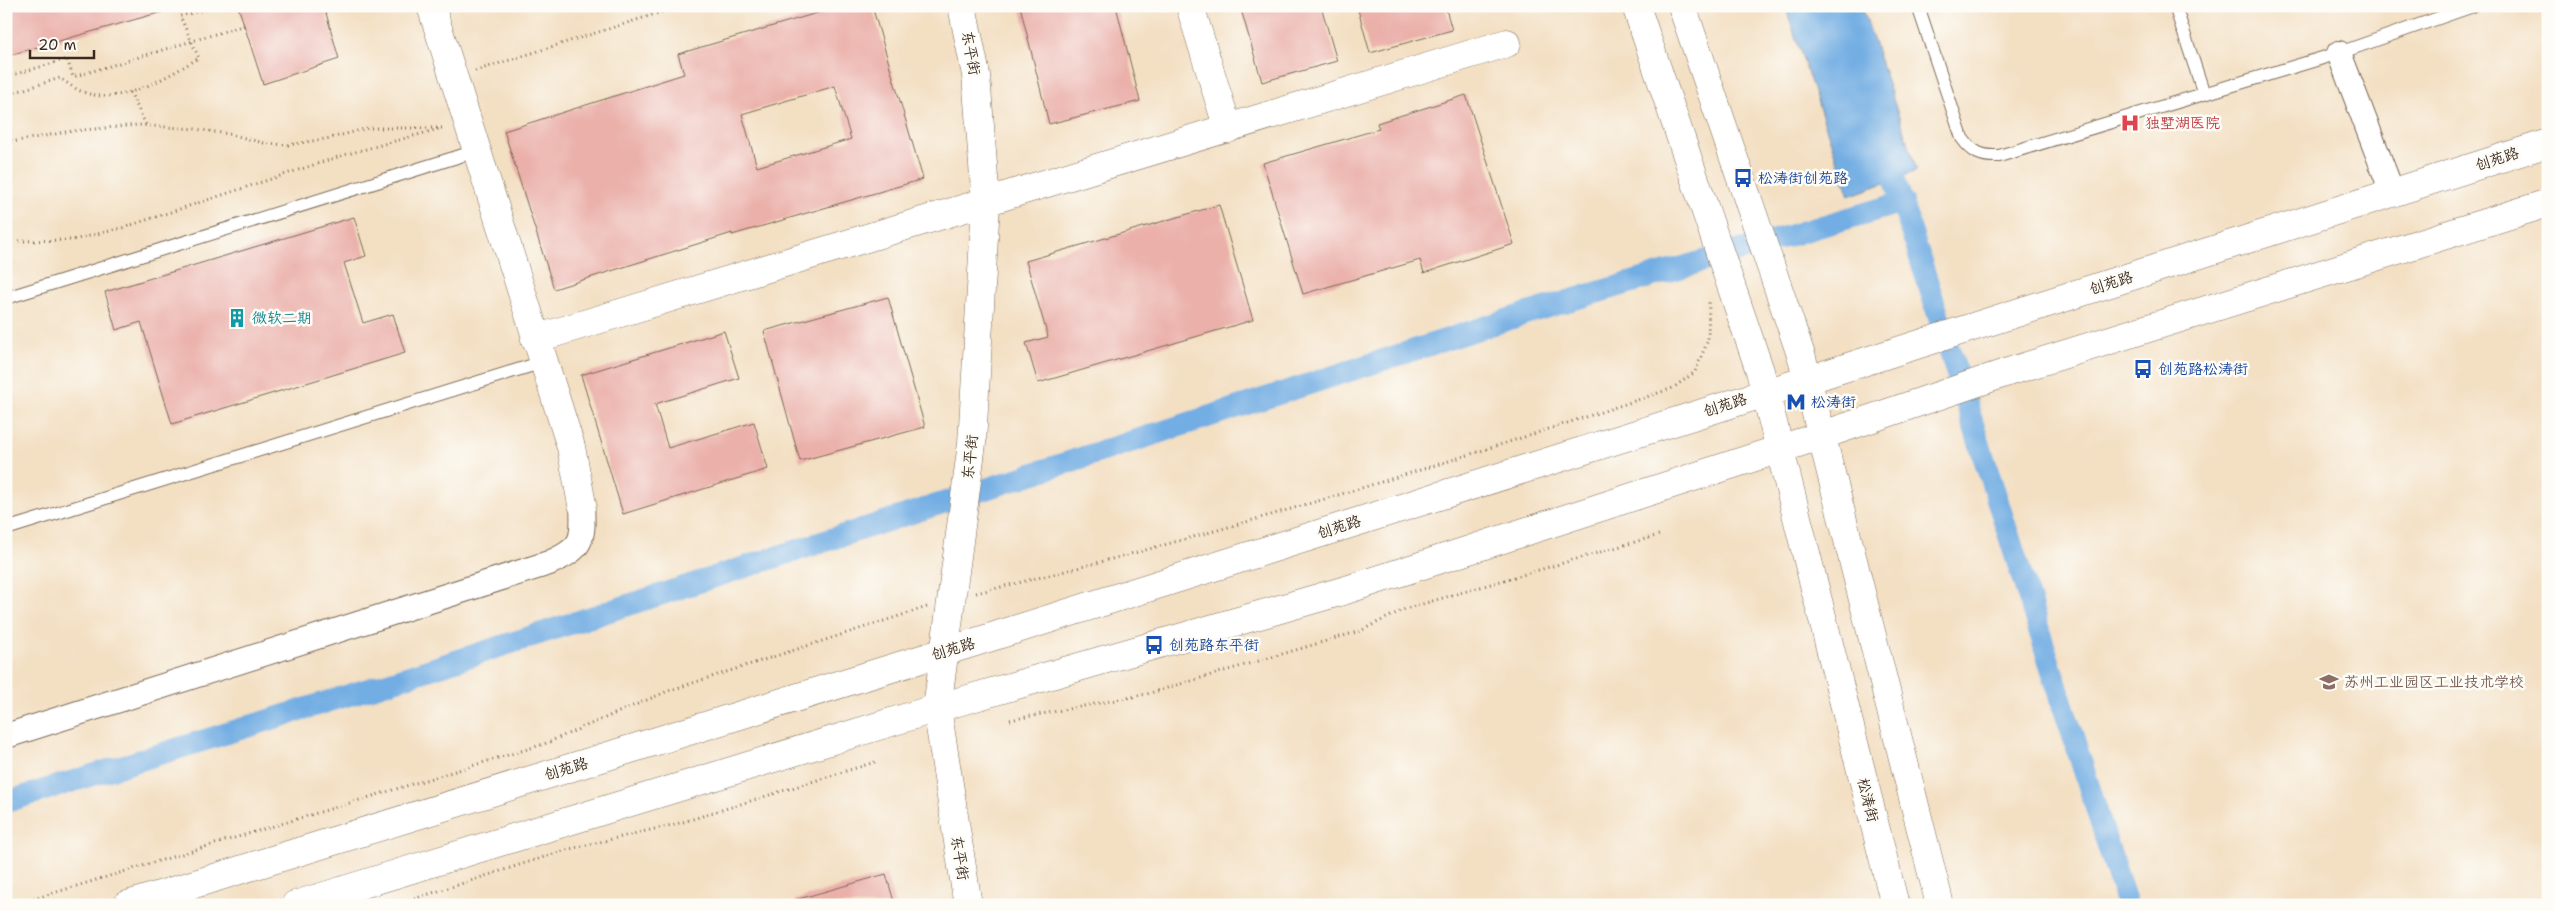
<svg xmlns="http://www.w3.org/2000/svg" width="2554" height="911" viewBox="0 0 2554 911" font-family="'Shantell Sans','LXGW WenKai TC',sans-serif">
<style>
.water{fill:#72ade3;stroke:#566c80}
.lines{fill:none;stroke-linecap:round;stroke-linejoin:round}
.canal{stroke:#72ade3;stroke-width:22}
.building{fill:#ebb0aa;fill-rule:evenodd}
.lane-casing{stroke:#7b6957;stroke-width:14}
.street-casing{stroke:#7b6957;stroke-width:26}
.secondary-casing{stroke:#7b6957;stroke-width:29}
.primary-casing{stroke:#7b6957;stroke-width:29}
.path{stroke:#7b6957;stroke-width:3;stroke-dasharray:1 4;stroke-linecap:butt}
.lane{stroke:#fff;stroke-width:12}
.street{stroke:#fff;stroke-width:24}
.secondary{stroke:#fff;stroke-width:28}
.primary{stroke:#fff;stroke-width:28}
.path-bridge{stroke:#7b6957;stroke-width:3;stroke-dasharray:1 4;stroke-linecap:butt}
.labels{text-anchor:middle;stroke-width:5;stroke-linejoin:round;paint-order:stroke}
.street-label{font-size:15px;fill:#3b2a1e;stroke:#fdfcf7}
.health-label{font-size:15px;fill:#be3a42;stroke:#fdfcf7;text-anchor:start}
.transit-label{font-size:15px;fill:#164399;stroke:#fdfcf7;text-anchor:start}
.culture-label{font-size:15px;fill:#0d838f;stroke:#fdfcf7;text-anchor:start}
.education-label{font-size:15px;fill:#785e54;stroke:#fdfcf7;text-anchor:start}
</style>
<rect width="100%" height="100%" fill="#fdfcf7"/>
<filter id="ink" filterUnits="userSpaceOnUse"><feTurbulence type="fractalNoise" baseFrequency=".02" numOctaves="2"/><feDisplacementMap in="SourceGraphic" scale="10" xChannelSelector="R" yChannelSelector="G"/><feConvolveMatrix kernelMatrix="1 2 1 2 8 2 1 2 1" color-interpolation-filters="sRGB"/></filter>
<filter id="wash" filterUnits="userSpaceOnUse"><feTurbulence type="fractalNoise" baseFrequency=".0096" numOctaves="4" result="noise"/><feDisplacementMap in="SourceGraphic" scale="20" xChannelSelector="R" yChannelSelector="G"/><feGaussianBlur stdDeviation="1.12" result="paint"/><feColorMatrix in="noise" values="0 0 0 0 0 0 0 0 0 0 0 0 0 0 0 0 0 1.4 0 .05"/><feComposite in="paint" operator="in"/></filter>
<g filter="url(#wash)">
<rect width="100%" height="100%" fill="#f3dfc2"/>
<path class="water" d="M1785 6H1862L1917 171 1849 196Z"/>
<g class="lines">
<path class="canal" d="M1885 149 2127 905
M6 802 394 681 1531 312 1903 202"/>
</g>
<g id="blocks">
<path class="building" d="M6 6H164L165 11 6 56Z
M238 6H324L339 59 263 84Z
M841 6H872L923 179 732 235V233L554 289 504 131 684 74 678 54ZM835 86 851 139 757 167 742 114Z
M1020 6H1116L1140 101 1049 124Z
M1240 6H1321L1337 61 1262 82Z
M1357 6H1445L1452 30 1370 53Z
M1466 95 1514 244 1424 273 1420 260 1303 294 1263 163 1379 129 1377 123Z
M1219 205 1253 320 1038 383 1026 343 1048 337 1026 261Z
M354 217 366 256 344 263 363 323 393 314 405 353 172 424 141 322 116 330 105 292Z
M888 297 925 427 800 461 764 331Z
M724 331 739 378 655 404 668 448 754 422 768 469 623 514 581 375Z
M886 874 895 905H796L795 900Z"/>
</g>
</g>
<g filter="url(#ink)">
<use href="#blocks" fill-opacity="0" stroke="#7b6957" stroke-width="1"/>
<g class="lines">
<g class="lane-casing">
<path id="lane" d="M1918 6 1962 138C1972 152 1981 157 1999 156L2339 53 2473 6
M2175 6 2204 94
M6 298 476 151
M6 529 543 362"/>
</g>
<g class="street-casing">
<path id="street" d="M2339 53 2392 192
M6 736 549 563C583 548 584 541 582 504"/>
</g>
<g class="secondary-casing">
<path id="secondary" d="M431 6 571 447 582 504
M962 6 976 75 986 203 972 443 937 708 968 905
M1190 6 1228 129
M535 339 1507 43"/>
</g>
<g class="primary-casing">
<path id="primary" d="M1636 6 1760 371 1895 905
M1682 6 1802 358 1940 905
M127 905 944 652 1807 380 2548 143
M295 905 937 708 1346 590 1820 436 2008 372 2548 203"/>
</g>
<path class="path" d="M475 71 681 6
M130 92 146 125
M9 94 11 142
M6 95 60 78C67 83 75 89 83 92 122 107 167 76 199 58L180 16 208 9
M6 143 72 131 138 125 195 129 229 134 264 143 288 145 331 138 368 128H444
M19 241 73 240 122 228 344 155 439 129
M976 593C1212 537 1443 465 1673 388L1695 372 1708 340 1709 300
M1010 720 1147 694 1360 631 1405 609 1659 535
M14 905 544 744 668 691 927 607
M395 905 566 850 680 823 875 762"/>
<use href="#lane" class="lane"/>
<use href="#street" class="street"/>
<use href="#secondary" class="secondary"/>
<use href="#primary" class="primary"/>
<path class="path-bridge" d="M6 77 67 59 73 77 245 25"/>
</g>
</g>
<defs>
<g id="hospital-bare" transform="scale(1.5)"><path d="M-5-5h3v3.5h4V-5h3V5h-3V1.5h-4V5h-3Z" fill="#e0444e" stroke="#fdfcf7" stroke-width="2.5" paint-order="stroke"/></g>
<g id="bus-bare" transform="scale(1.5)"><path d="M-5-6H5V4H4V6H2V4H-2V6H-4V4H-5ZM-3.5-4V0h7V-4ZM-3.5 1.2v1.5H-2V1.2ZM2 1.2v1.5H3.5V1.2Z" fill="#1a4fb4" stroke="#fdfcf7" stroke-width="2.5" paint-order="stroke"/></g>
<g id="building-bare" transform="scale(1.5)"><path d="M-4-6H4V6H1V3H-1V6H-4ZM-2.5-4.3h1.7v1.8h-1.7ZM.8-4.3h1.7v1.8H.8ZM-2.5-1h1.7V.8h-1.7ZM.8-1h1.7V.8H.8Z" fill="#0f9aa8" stroke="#fdfcf7" stroke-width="2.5" paint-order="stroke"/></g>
<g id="metro-bare" transform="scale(1.5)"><path d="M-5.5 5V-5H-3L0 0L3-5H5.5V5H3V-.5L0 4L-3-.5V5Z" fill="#1a4fb4" stroke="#fdfcf7" stroke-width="2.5" paint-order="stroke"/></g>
<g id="school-bare" transform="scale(1.5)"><path d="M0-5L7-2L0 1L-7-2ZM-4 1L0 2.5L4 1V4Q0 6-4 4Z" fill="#8d6e63" stroke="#fdfcf7" stroke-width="2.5" paint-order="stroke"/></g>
</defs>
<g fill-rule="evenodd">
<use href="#hospital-bare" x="2130" y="123"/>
<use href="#bus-bare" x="1743" y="178"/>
<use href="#building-bare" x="237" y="318"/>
<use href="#bus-bare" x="2143" y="369"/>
<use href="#metro-bare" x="1796" y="402"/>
<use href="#bus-bare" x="1154" y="645"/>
<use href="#school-bare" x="2329" y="682"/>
</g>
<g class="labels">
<g class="street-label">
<text transform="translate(971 53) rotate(80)" y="5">东平街</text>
<text transform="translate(2497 159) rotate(-18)" y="5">创苑路</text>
<text transform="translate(2111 283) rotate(-18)" y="5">创苑路</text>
<text transform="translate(1725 405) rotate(-18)" y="5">创苑路</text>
<text transform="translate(970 457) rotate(-84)" y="5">东平街</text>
<text transform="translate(1339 527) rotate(-18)" y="5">创苑路</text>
<text transform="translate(953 649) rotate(-17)" y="5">创苑路</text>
<text transform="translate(566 769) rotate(-17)" y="5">创苑路</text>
<text transform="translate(1868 800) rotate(76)" y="5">松涛街</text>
<text transform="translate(960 858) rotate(81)" y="5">东平街</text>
</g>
<g class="health-label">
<text x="2145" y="128">独墅湖医院</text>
</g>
<g class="transit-label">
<text x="1758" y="183">松涛街创苑路</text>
<text x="2158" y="374">创苑路松涛街</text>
<text x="1811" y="407">松涛街</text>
<text x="1169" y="650">创苑路东平街</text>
</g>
<g class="culture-label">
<text x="252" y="323">微软二期</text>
</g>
<g class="education-label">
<text x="2344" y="687">苏州工业园区工业技术学校</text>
</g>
</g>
<rect width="2554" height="911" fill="none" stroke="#fdfcf7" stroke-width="25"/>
<path d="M30 50v8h64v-8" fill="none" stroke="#3b2a1e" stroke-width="2.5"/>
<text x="38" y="50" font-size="15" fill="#3b2a1e" stroke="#fdfcf7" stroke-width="4" paint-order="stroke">20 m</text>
</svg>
